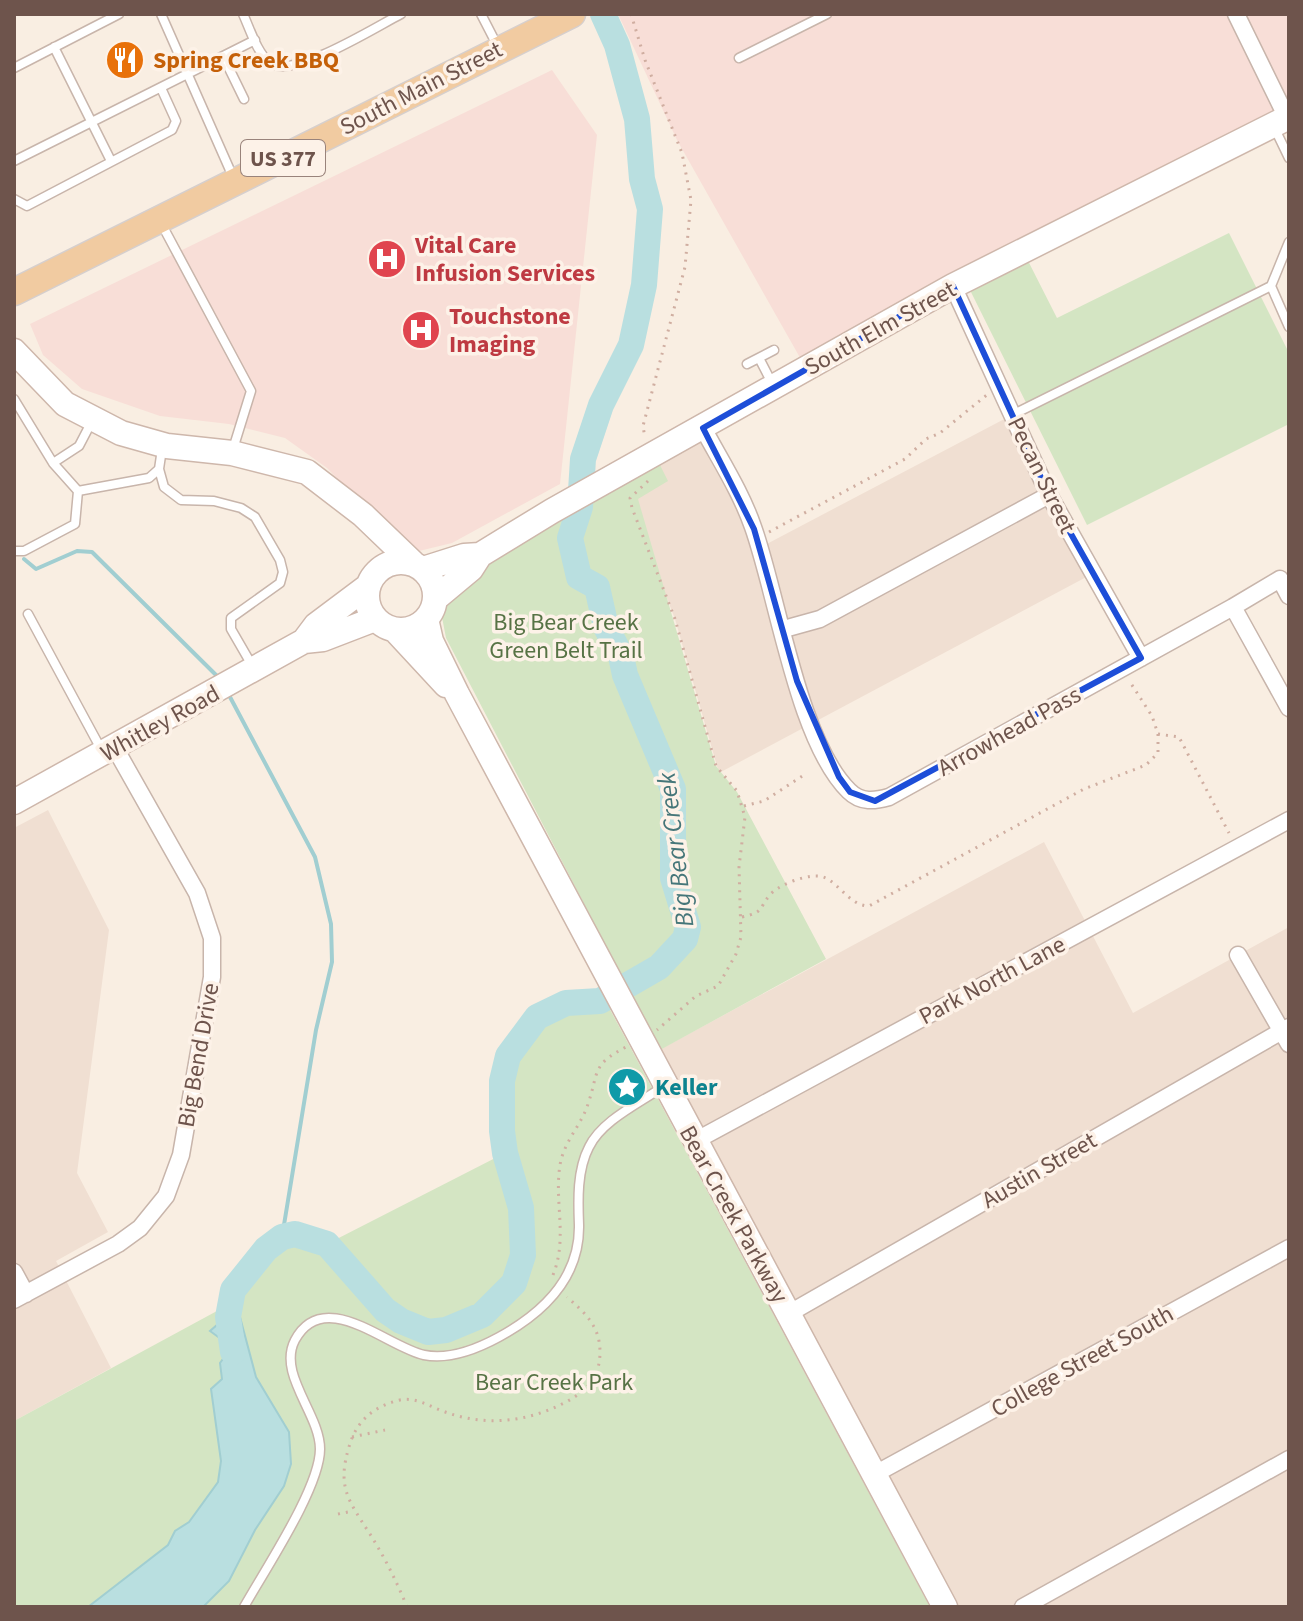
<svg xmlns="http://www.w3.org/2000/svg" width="1303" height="1621" viewBox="0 0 1303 1621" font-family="'Source Sans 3',sans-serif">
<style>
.residential{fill:#f0dfd2}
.commercial{fill:#f8ded7}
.green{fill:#d4e5c3}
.water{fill:#b9dfe0;stroke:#a1ced1;stroke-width:2}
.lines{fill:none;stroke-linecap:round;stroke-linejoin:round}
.stream{stroke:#a1ced1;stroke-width:4}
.river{stroke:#b9dfe0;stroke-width:26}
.lane-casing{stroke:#c8b5ab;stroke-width:11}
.street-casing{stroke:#c8b5ab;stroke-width:19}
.secondary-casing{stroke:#ceb7ab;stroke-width:27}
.primary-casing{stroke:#d6cfcd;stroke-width:29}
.path{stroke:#d0aea1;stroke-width:3;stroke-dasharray:2 6;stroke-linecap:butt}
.lane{stroke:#fff;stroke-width:8}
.street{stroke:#fff;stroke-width:16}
.secondary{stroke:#fff;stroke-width:24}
.primary{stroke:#f1cba1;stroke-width:26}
.marked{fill:none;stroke:#1d4ed8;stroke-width:6;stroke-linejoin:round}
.labels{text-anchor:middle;stroke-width:7;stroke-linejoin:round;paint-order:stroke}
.shield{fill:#fdf2e8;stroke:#99837b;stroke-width:2}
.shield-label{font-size:22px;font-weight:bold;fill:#6e544c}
.food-label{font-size:24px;font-weight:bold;fill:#c56008;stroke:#fdf2e8;text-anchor:start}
.street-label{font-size:24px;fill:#6e544c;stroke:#fdf2e8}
.health-label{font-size:24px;font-weight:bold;fill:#be3a42;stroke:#fdf2e8;text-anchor:start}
.park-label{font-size:24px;fill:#577345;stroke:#fdf2e8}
.culture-label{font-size:24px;font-weight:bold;fill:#0d838f;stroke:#fdf2e8;text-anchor:start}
.water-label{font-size:26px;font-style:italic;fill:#457679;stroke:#fdf2e8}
</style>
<rect width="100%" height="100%" fill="#f9eee2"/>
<path class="residential" d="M1012 415 1092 574 719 773 675 619 632 508 651 457 703 428 759 548Z
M48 810 109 930 77 1173 108 1232 56 1261 111 1368 14 1421V828Z
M1044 842 1133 1013 1289 927V1607H945L648 1056Z"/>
<path class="commercial" d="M618 14H1289V119L807 370 677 140Z
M552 70 597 135 560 484 452 543 419 551 380 523 327 468 285 438 229 424 160 416 82 389 43 355 30 324Z"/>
<path class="green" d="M1229 233 1289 353V424L1087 525 962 274 1020 245 1057 318Z
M657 459 668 481 638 499 716 766 737 792 826 959 660 1050 446 638 441 612C496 537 577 503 657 459Z
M600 1001 606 1002 930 1607H14V1421L228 1305C236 1279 265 1234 296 1234 307 1234 317 1239 327 1244L505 1153 502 1081 508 1056 537 1017 553 1007Z"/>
<path class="water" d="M217 1317H240L256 1377 289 1432 291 1464 284 1486 255 1530 229 1581 203 1607H88L168 1545 175 1531 189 1522 218 1482 221 1461 211 1389 222 1379 220 1363 225 1356 221 1339 210 1331 218 1324Z"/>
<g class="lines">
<path class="stream" d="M24 559 36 569 77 551 92 552 216 675
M230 697 315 857 331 924 332 962 316 1030 282 1237"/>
<path class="river" d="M233 1352 228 1317 233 1290 266 1249 282 1237 295 1234 327 1244 385 1310 401 1321 428 1332 446 1330 482 1315 514 1283 523 1255 521 1208 505 1153 502 1131V1081L508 1056 537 1017 566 1003 600 1001 659 967 685 939 688 927 673 878V789L625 675 621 656 606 627 597 587 579 577 570 538 580 507 583 459 601 405 631 345 644 285 650 209 642 179 637 119 617 45 603 14"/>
<g class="lane-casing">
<path id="lane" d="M161 14 233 177
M243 14C250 29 257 53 270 63 292 80 377 26 401 14
M481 14 497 45
M54 47 111 161
M223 56 244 99
M739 58 827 14
M14 68 119 14
M1275 129 1289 158
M14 161 255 40
M14 199 27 206 172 130 176 121 161 88
M161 223 251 391 233 449
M1289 242 1271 286 1289 327
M759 358 773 385
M747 364 774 350
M14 399 53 463 78 491 149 478 159 469 162 449
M1012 415 1271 286
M53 463 79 446 92 421
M159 469 164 487 181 500 214 501 241 508 255 517 280 560 283 572 280 583 231 618V629L253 667
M14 551H24L75 524 78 491
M28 614 101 749
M244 1607C264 1571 320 1488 320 1449 320 1414 277 1374 295 1340 324 1286 387 1347 424 1355 449 1360 477 1349 499 1337 543 1313 580 1278 579 1225 578 1200 577 1170 589 1147 602 1120 640 1103 664 1086"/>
</g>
<g class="street-casing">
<path id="street" d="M1236 14 1287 118
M953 286 1049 495 1141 658
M703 428C720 460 741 492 753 527 778 597 798 741 849 791 861 803 875 801 889 797L1233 607
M1289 596 1280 579 1233 607 1289 708
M784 629 820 619 1049 495
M1238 955 1289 1044
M695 1141 1289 820
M14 1272 26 1294
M14 1300 118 1244 140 1228 166 1196 181 1155 212 977V938L197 893 115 748
M788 1314 1289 1027
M875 1474 1289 1248
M1023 1607 1289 1459"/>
</g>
<g class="secondary-casing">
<path id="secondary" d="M14 351 65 404 121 433 167 446 232 453 307 472 363 515 413 563
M367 596a34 34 0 1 1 68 0a34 34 0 1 1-68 0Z
M423 569 464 556 480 555
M435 599 471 569 480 555 552 511 953 286 1289 117
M426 619 431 641 457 694 945 1607
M395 630 446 685
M304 641 323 639 375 619
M14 802 304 641 316 625 368 586"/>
</g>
<g class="primary-casing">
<path id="primary" d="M14 292 572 14"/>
</g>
<path class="path" d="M631 14 645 60 682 153 691 200 685 267 643 426 645 438
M648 481 630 498 632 508 675 619 716 766 737 791 745 817 739 867 741 937 736 954 718 986 696 996 657 1030
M769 532 905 459 926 439 940 433 988 394
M1158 734 1179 737 1229 833
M744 806 764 801 807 773
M742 917C764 912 758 910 769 896 777 885 803 876 816 876 836 875 847 906 869 906L1084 789 1146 765 1158 753V734L1152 716 1130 682
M553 1275C568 1238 554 1202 560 1165 564 1141 581 1126 588 1104 599 1072 591 1065 626 1047
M352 1437 385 1430
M338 1514 353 1511
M407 1607C397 1582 383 1554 368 1531 348 1500 337 1486 349 1447 356 1421 374 1406 400 1400 415 1397 427 1405 440 1410 482 1427 525 1423 564 1403 586 1392 600 1378 600 1352 600 1326 585 1313 567 1297"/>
<use href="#lane" class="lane"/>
<use href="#street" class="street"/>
<use href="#secondary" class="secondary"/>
<use href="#primary" class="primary"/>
</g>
<path class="marked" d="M953 286 1049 495 1141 658 875 801 850 792 839 777 797 681 754 529 703 428Z"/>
<defs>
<g id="restaurant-disc" transform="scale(2)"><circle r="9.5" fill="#e8710a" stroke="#fdf2e8"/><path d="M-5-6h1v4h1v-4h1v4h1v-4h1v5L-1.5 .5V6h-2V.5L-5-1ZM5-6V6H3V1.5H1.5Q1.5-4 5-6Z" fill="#fff"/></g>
<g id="hospital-disc" transform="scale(2)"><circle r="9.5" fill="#e0444e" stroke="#fdf2e8"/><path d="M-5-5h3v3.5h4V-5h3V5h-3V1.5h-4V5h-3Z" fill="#fff"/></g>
<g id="sight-disc" transform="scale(2)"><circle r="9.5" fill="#0f9aa8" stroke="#fdf2e8"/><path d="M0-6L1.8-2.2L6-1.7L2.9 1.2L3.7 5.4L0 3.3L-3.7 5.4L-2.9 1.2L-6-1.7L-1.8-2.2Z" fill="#fff"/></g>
</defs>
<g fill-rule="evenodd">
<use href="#restaurant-disc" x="125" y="60"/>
<use href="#hospital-disc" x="387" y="259"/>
<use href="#hospital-disc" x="421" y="330"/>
<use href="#sight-disc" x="627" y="1087"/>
</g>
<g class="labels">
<rect class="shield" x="241" y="140" width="84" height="36" rx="6"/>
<g class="shield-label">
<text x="283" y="166">US 377</text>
</g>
<g class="food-label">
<text x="153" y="68">Spring Creek BBQ</text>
</g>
<g class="street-label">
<text transform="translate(421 88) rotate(-27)" y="8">South Main Street</text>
<text transform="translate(880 328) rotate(-29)" y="8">South Elm Street</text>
<text transform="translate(1042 475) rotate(64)" y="8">Pecan Street</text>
<text transform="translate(160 723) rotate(-29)" y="8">Whitley Road</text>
<text transform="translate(1009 731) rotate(-29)" y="8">Arrowhead Pass</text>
<text transform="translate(992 980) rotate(-28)" y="8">Park North Lane</text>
<text transform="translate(198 1055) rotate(-80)" y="8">Big Bend Drive</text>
<text transform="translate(1039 1170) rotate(-30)" y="8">Austin Street</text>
<text transform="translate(734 1214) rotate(61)" y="8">Bear Creek Parkway</text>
<text transform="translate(1082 1361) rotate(-29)" y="8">College Street South</text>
</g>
<g class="health-label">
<text x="415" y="253">Vital Care<tspan x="415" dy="28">Infusion Services</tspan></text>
<text x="449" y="324">Touchstone<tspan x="449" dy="28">Imaging</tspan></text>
</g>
<g class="park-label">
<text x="566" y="630">Big Bear Creek<tspan x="566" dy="28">Green Belt Trail</tspan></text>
<text x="554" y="1390">Bear Creek Park</text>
</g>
<g class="culture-label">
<text x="655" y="1095">Keller</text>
</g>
<g class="water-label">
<text transform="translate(675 850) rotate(-97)" y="9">Big Bear Creek</text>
</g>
</g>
<rect width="1303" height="1621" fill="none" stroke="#6e544c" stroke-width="32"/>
</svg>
